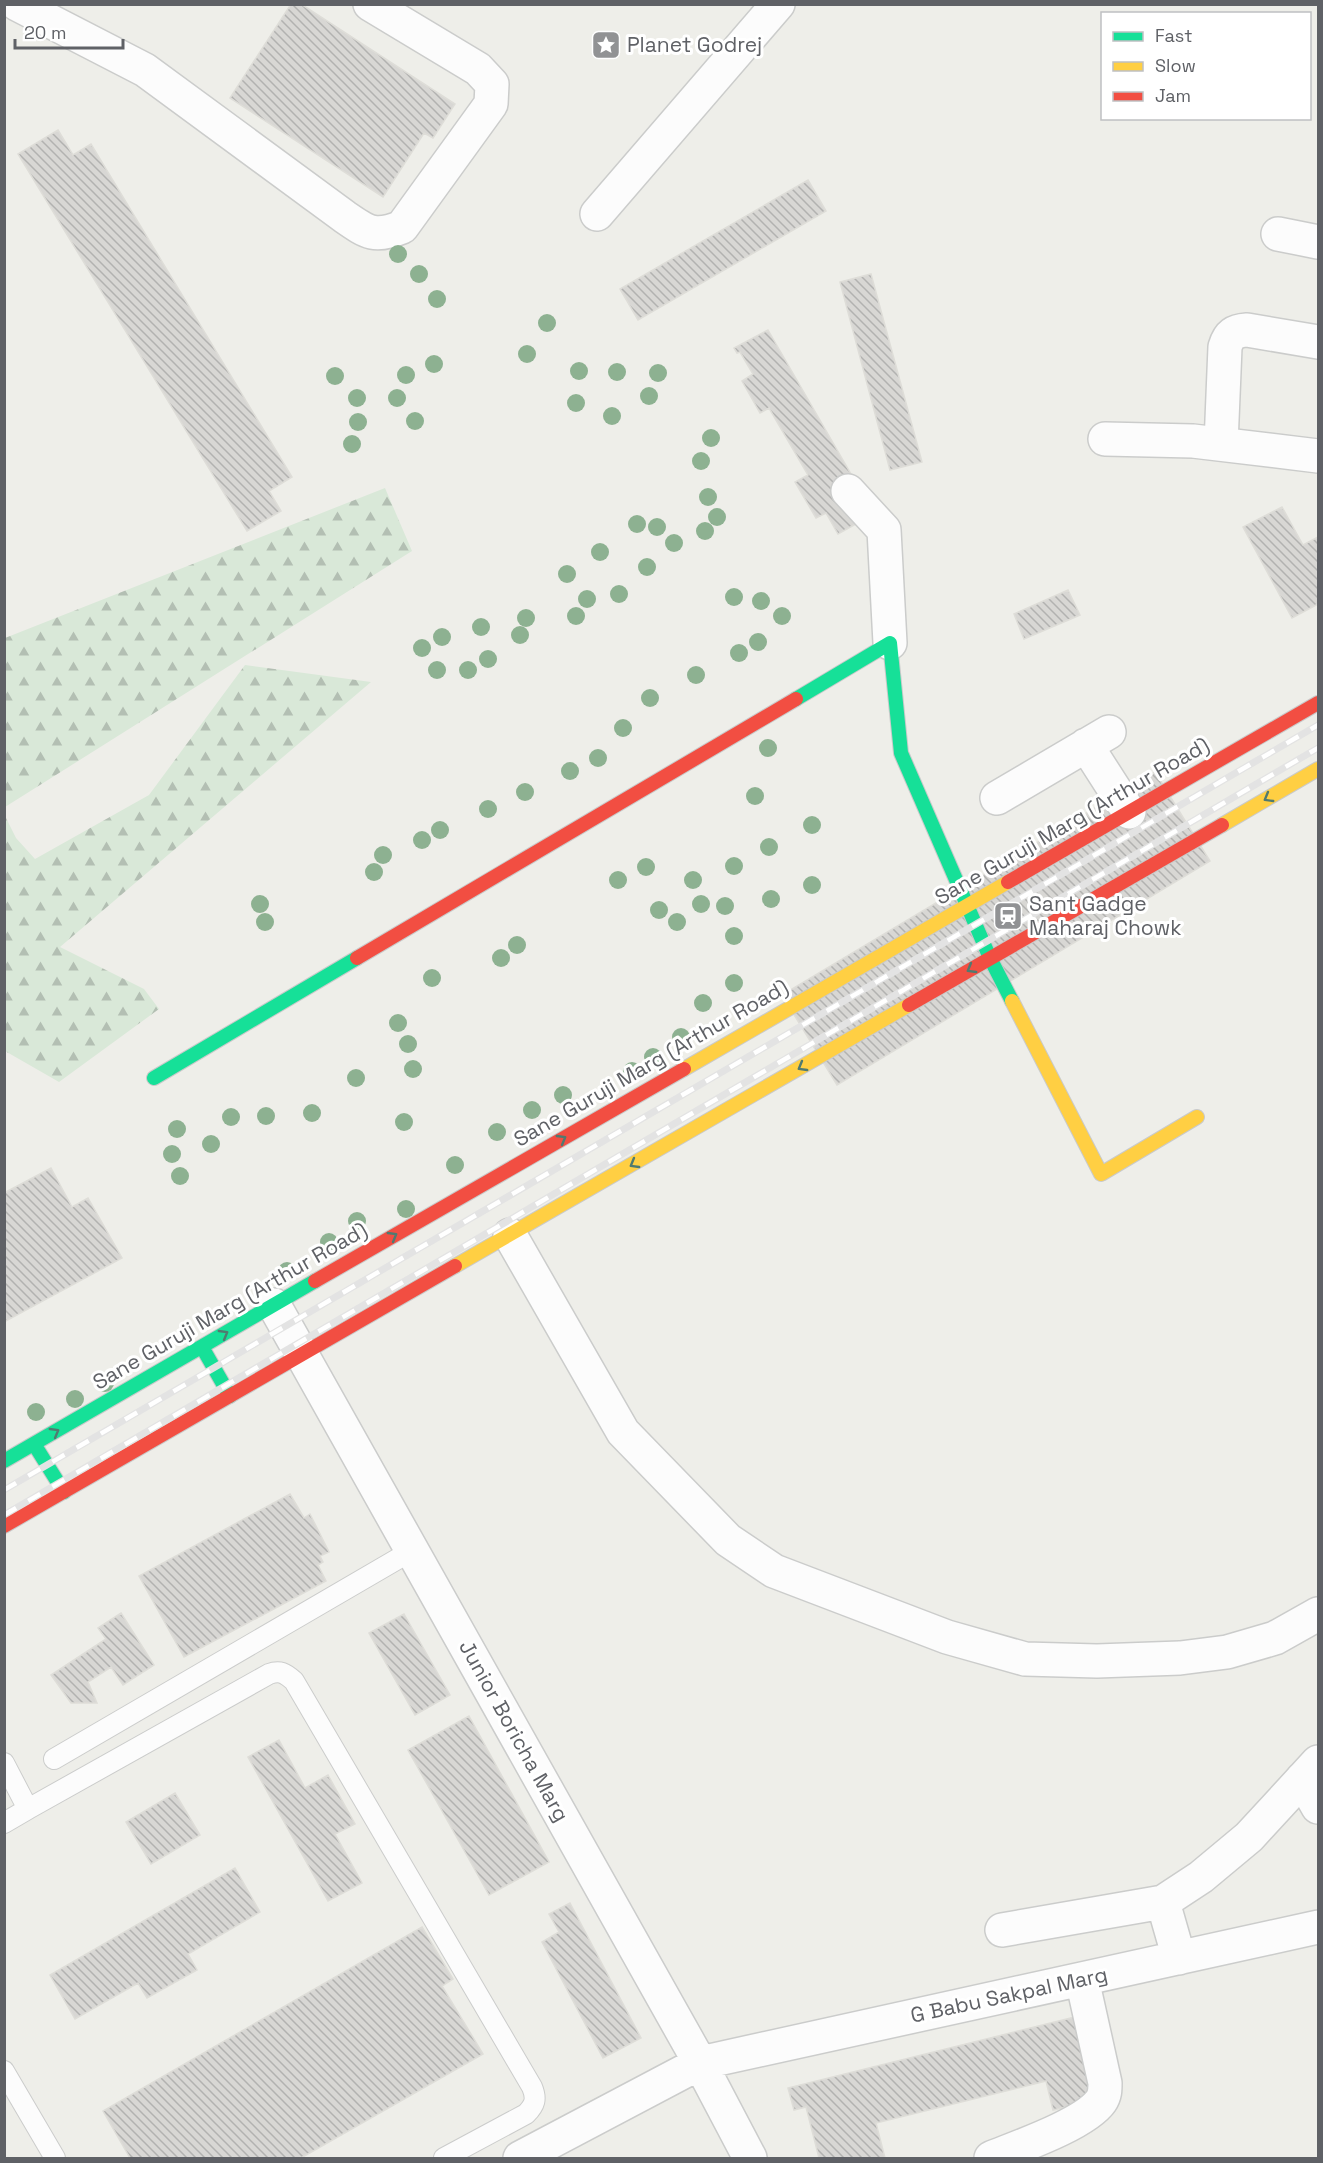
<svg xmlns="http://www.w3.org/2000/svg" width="1323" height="2163" viewBox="0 0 1323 2163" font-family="'Space Grotesk',sans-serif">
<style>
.forest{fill:url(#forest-firs)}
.building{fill:url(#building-back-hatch);stroke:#deddd8;stroke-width:1.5}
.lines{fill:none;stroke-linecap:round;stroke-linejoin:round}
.lane-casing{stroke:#cbcccb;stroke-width:22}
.street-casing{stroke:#cbcccb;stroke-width:36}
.fast-casing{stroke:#c9caca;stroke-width:16}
.slow-casing{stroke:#c9caca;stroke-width:16}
.jam-casing{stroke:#c9caca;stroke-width:16}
.lane{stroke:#fcfcfc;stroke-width:20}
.street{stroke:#fcfcfc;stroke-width:33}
.fast{stroke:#16e098;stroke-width:14}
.slow{stroke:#ffcf43;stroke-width:14}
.jam{stroke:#f24e42;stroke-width:14}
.rail-casing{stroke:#e3e3e3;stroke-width:7}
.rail{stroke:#fff;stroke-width:4.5;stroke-dasharray:14;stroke-linecap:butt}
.tree{fill:#8db191}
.oneway{stroke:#507a70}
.labels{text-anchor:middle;stroke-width:6;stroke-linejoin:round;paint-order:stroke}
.poi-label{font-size:21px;fill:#5f6166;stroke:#fff;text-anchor:start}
.street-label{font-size:21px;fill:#5f6166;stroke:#fff}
</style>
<defs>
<pattern id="forest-firs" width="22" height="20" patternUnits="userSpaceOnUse" patternTransform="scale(1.5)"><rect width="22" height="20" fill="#d9e8d8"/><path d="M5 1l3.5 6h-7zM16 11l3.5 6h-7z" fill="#b3bfb3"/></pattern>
<pattern id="building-back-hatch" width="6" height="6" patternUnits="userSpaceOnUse" patternTransform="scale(1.5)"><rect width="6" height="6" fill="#d8d7d4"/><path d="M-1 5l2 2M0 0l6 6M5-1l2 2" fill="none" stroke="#b2b2b0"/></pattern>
</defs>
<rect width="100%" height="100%" fill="#eeeee9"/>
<path class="forest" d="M385 488 412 551 5 807V638Z
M245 665 371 682 60 947 144 989 159 1009 59 1082 5 1051V816L16 838 35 859 149 795Z"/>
<path class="building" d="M291 4H301L455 104 433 138 424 133 383 197 230 98Z
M58 130 73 155 91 144 292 477 269 491 281 511 247 531 18 154Z
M808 180 826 211 638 320 620 289Z
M871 274 922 462 890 470 840 282Z
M768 330 874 514 838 534 826 513 816 518 795 482 808 475 769 408 760 413 742 381 753 374 740 352 737 353 734 348Z
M1282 507 1303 545 1318 537V604L1292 618 1243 527Z
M1068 590 1080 615 1024 639 1014 614Z
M1155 772 1210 861 837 1085 782 995Z
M51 1168 72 1207 88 1198 122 1258 4 1322V1193Z
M290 1494 304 1518 310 1514 329 1552 320 1556 323 1562 318 1565 326 1581 184 1657 139 1576Z
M121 1613 154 1665 123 1685 111 1667 88 1682 97 1703H71L51 1675 106 1639 98 1628Z
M404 1614 450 1695 415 1715 369 1633Z
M469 1716 549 1862 489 1895 408 1750Z
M279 1740 305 1788 328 1775 355 1824 335 1834 362 1883 328 1901 248 1757Z
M175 1793 200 1835 151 1864 126 1822Z
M235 1868 260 1912 188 1954 197 1970 147 1998 138 1983 75 2019 50 1975Z
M570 1903 641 2038 603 2058 542 1942 559 1932 549 1914Z
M422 1927 453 1979 442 1986 483 2054 301 2158H130L103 2111Z
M1075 2017 1096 2100 1053 2110 1046 2081 876 2123 885 2158H819L806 2107 794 2110 788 2088Z"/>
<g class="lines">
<g class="lane-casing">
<path id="lane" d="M54 1759 413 1550
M4 1763 28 1809 269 1674C280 1670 285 1673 294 1681L532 2087C537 2099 535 2105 526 2114L444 2158
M4 1823 28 1809
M4 2071 55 2158"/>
</g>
<g class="street-casing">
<path id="street" d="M17 4 145 70 345 217C368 233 375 238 402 227L491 104 492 84 478 69 370 4
M597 214 778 4
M1278 234 1318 242
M1105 439 1193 441 1318 456
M1221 444 1225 347C1229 334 1234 331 1247 330L1318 342
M848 491 884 530 890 643
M1086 745 1129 812
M997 798 1109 732
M510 1235 623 1432 728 1540 774 1571 947 1637 1025 1659 1097 1661 1180 1658 1227 1652 1275 1638 1318 1614
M274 1305 700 2063 750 2158
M1302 1779 1318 1807
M1163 1902 1179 1958
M1002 1930 1163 1902 1201 1877 1249 1837 1318 1762
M520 2158 700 2063 1318 1927
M991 2158C1018 2147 1085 2124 1101 2101 1105 2095 1105 2090 1105 2083L1082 1979"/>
</g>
<g class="fast-casing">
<path id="fast" d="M796 699 890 643 901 753 990 958 1012 1001
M154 1078 357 958
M202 1347 230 1396
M34 1444 64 1492
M4 1461 315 1281"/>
</g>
<g class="slow-casing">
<path id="slow" d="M1222 825 1318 769
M1012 1001 1101 1174 1197 1117
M684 1069 1008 882
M455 1266 909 1005"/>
</g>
<g class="jam-casing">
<path id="jam" d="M1008 882 1318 703
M357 958 796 699
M909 1005 1222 825
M315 1281 684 1069
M4 1526 455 1266"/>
</g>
<use href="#lane" class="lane"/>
<use href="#street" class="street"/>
<use href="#fast" class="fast"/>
<use href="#slow" class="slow"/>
<use href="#jam" class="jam"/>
<g class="rail-casing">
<path id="rail" d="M4 1490 1318 725
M4 1515 1318 748"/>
</g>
<use href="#rail" class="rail"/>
</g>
<g class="tree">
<circle cx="398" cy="254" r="9"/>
<circle cx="419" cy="274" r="9"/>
<circle cx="437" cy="299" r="9"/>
<circle cx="547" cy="323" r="9"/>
<circle cx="527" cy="354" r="9"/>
<circle cx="434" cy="364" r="9"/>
<circle cx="579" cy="371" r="9"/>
<circle cx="617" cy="372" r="9"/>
<circle cx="658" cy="373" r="9"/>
<circle cx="406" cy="375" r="9"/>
<circle cx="335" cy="376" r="9"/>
<circle cx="649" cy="396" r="9"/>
<circle cx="357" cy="398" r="9"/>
<circle cx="397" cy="398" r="9"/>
<circle cx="576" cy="403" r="9"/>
<circle cx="612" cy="416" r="9"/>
<circle cx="415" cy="421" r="9"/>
<circle cx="358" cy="422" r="9"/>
<circle cx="711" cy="438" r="9"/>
<circle cx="352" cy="444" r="9"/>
<circle cx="701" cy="461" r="9"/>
<circle cx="708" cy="497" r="9"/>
<circle cx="717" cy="517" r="9"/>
<circle cx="637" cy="524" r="9"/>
<circle cx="657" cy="527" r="9"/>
<circle cx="705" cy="531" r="9"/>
<circle cx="674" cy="543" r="9"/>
<circle cx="600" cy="552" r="9"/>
<circle cx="647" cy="567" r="9"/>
<circle cx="567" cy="574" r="9"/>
<circle cx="619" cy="594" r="9"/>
<circle cx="734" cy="597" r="9"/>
<circle cx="587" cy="599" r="9"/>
<circle cx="761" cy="601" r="9"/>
<circle cx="576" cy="616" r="9"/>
<circle cx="782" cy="616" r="9"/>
<circle cx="526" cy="618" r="9"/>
<circle cx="481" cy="627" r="9"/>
<circle cx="520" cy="635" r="9"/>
<circle cx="442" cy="637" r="9"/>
<circle cx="758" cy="642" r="9"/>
<circle cx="422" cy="648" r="9"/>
<circle cx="739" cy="653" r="9"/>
<circle cx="488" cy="659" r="9"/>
<circle cx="437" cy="670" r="9"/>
<circle cx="468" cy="670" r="9"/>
<circle cx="696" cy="675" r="9"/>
<circle cx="650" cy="698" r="9"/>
<circle cx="623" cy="728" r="9"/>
<circle cx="768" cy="748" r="9"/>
<circle cx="598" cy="758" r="9"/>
<circle cx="570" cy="771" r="9"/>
<circle cx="525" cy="792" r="9"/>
<circle cx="755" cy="796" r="9"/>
<circle cx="488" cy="809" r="9"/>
<circle cx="812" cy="825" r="9"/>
<circle cx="440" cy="830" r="9"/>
<circle cx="422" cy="840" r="9"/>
<circle cx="769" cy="847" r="9"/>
<circle cx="383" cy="855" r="9"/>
<circle cx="734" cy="866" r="9"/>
<circle cx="646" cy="867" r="9"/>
<circle cx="374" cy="872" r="9"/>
<circle cx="618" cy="880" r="9"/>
<circle cx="693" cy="880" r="9"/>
<circle cx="812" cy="885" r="9"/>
<circle cx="771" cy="899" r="9"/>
<circle cx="260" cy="904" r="9"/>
<circle cx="701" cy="904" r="9"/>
<circle cx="725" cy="906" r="9"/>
<circle cx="659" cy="910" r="9"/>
<circle cx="265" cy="922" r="9"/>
<circle cx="677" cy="922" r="9"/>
<circle cx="734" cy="936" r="9"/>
<circle cx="517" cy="945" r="9"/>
<circle cx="501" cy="958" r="9"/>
<circle cx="432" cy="978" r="9"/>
<circle cx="734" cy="983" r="9"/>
<circle cx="703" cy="1003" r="9"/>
<circle cx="398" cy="1023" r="9"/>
<circle cx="681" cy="1037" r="9"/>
<circle cx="408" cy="1044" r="9"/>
<circle cx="653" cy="1057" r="9"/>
<circle cx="413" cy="1069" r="9"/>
<circle cx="632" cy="1071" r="9"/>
<circle cx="356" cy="1078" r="9"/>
<circle cx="563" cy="1095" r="9"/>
<circle cx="532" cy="1110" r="9"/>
<circle cx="312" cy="1113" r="9"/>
<circle cx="266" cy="1116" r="9"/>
<circle cx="231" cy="1117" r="9"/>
<circle cx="404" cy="1122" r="9"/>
<circle cx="177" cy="1129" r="9"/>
<circle cx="497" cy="1132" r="9"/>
<circle cx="211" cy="1144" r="9"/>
<circle cx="172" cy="1154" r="9"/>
<circle cx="455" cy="1165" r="9"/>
<circle cx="180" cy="1176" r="9"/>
<circle cx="406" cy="1209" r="9"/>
<circle cx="357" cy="1221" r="9"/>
<circle cx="329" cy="1242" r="9"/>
<circle cx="287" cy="1271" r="9"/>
<circle cx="105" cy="1383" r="9"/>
<circle cx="75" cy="1399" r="9"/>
<circle cx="36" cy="1412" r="9"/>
</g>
<defs><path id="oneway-chevron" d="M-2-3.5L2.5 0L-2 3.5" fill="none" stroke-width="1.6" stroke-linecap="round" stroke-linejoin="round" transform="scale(1.5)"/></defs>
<g class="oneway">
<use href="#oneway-chevron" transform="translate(1268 798) rotate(150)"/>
<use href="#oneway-chevron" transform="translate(971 969) rotate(150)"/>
<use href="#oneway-chevron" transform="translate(802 1067) rotate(150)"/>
<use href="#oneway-chevron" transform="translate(562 1139) rotate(-30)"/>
<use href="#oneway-chevron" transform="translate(634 1164) rotate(150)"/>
<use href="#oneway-chevron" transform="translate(393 1236) rotate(-30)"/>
<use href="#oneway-chevron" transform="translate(224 1334) rotate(-30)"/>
<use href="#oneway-chevron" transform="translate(55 1432) rotate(-30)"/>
</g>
<defs>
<g id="sight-square" transform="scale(1.5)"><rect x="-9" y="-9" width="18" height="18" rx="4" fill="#919294" stroke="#fff"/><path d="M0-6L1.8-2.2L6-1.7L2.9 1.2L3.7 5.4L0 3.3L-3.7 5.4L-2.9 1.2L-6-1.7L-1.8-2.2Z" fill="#fff"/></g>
<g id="station-square" transform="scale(1.5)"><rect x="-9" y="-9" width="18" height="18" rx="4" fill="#919294" stroke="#fff"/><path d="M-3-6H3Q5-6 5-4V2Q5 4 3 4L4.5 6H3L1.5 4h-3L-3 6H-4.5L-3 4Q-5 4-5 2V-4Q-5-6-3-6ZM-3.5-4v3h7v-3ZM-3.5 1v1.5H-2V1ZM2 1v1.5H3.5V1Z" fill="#fff"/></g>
</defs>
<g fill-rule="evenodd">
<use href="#sight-square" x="606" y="45"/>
<use href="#station-square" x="1008" y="916"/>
</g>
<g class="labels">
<g class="poi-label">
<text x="627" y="52">Planet Godrej</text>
<text x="1029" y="911">Sant Gadge<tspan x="1029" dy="24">Maharaj Chowk</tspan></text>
</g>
<g class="street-label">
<text transform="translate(1072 821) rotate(-30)" y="7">Sane Guruji Marg (Arthur Road)</text>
<text transform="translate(651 1063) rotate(-30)" y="7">Sane Guruji Marg (Arthur Road)</text>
<text transform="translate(230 1306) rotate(-30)" y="7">Sane Guruji Marg (Arthur Road)</text>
<text transform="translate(514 1731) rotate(61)" y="7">Junior Boricha Marg</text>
<text transform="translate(1009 1995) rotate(-12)" y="7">G Babu Sakpal Marg</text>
</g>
</g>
<rect width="1323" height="2163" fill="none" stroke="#5f6166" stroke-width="12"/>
<rect x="1101" y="12" width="210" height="108" fill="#ffffff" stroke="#bfc0c2" stroke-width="1.5"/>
<rect x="1113" y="32" width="30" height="9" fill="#16e098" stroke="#bfc0c2" stroke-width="1.5"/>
<text x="1155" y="42" font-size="18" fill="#5f6166">Fast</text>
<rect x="1113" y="62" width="30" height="9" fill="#ffcf43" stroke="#bfc0c2" stroke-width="1.5"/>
<text x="1155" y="72" font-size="18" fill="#5f6166">Slow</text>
<rect x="1113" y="92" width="30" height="9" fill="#f24e42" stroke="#bfc0c2" stroke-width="1.5"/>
<text x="1155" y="102" font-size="18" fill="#5f6166">Jam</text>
<path d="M15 39v9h108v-9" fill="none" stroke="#5f6166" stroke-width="3"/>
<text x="24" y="39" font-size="18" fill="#5f6166" stroke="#ffffff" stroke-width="4.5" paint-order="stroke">20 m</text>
</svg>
